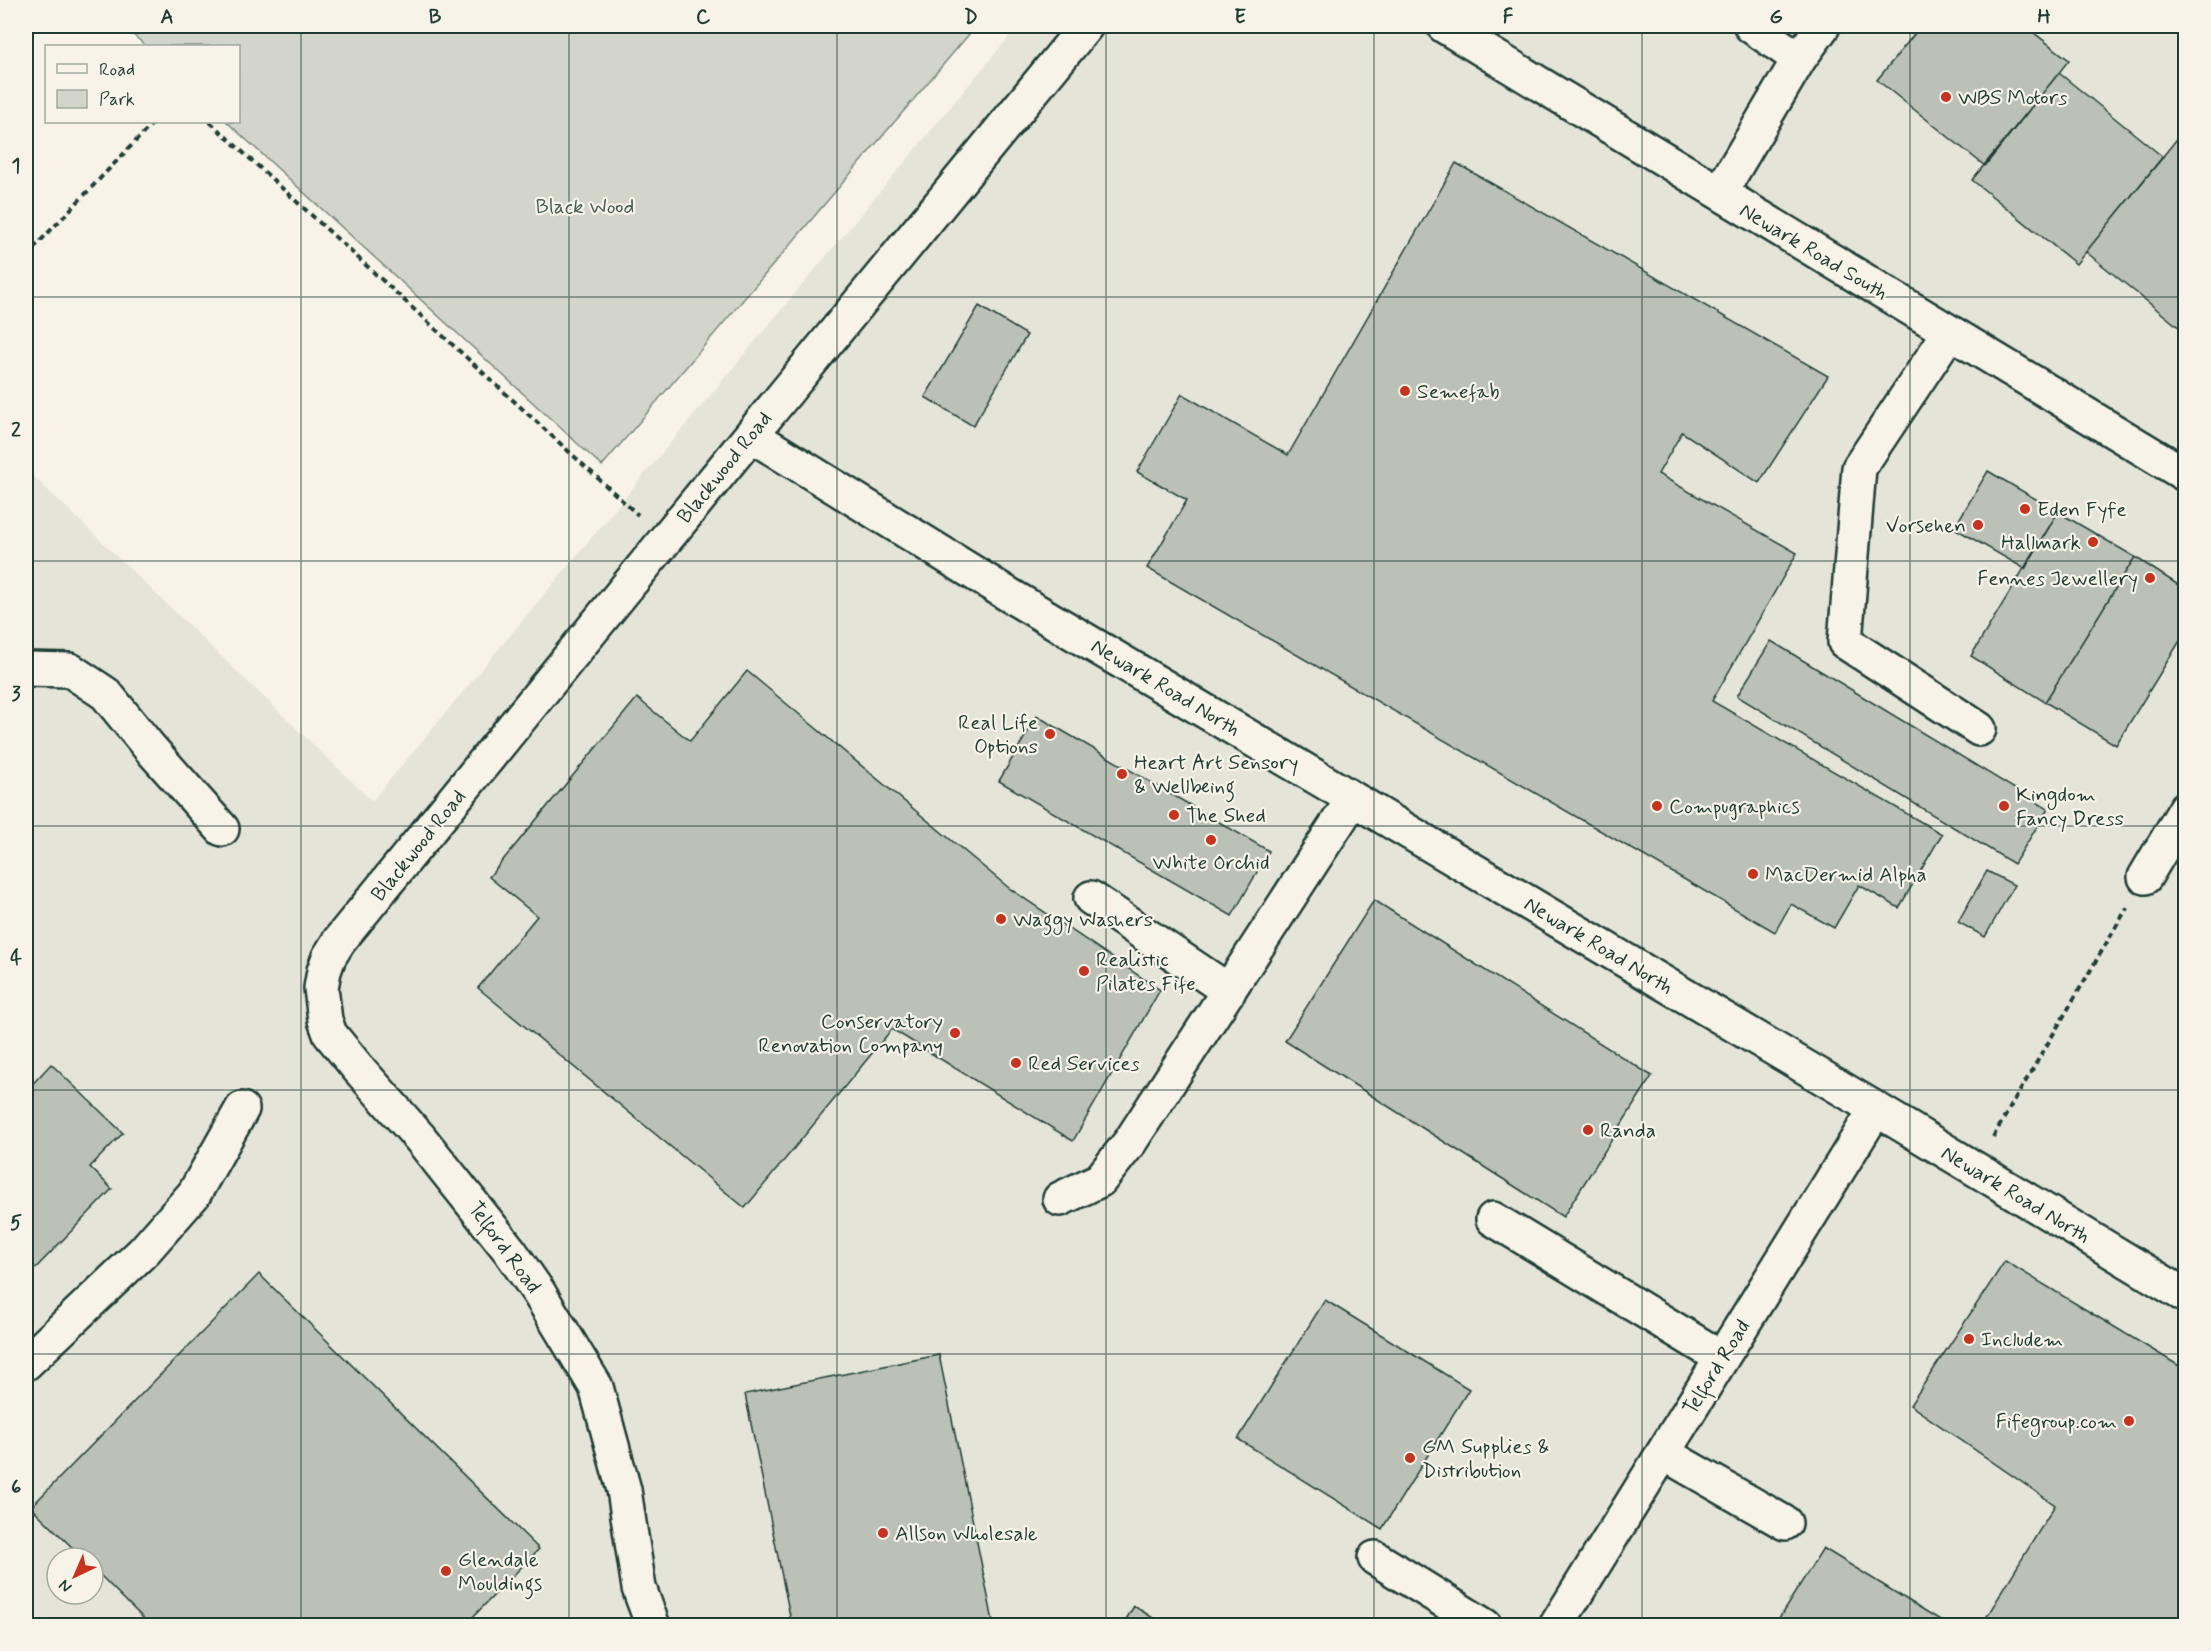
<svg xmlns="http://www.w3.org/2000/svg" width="2211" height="1651" viewBox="0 0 2211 1651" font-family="Mynerve,sans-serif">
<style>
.built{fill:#e5e4d9;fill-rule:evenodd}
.green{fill:#d3d5ca;stroke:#79897f;stroke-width:1.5}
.building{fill:#bbc1b6;stroke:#1f3d34;stroke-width:1.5}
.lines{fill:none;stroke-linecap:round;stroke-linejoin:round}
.minor-casing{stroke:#1f3d34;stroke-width:38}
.path{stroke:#1f3d34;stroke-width:4;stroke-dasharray:6 4.5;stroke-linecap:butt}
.minor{stroke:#f7f3e8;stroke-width:33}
.grid{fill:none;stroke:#1f3d34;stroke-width:1.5;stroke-opacity:0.55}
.poi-dot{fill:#c8321e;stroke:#f7f3e8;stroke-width:2}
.labels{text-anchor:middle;stroke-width:4.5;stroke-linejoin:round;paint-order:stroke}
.poi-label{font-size:21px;fill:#1f3d34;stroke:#f7f3e8;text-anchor:start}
.park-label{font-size:21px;fill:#435b52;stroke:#f7f3e8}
.street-label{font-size:21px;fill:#1f3d34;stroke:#f7f3e8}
.neatline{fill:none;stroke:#1f3d34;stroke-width:2}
.grid-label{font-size:20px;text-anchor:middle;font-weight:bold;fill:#1f3d34}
</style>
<rect width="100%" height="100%" fill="#f7f3e8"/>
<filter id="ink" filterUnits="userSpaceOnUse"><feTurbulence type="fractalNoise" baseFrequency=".0167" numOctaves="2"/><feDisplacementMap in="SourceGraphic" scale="12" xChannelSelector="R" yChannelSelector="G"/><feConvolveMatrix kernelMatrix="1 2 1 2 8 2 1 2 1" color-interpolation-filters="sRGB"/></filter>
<g filter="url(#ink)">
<path class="built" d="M1018 26H2185V1625H26V469L372 801ZM57 1558H93V1594H57Z"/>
<path class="green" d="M123 26H976L602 466 227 122H238V46H146Z"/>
<path class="building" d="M1921 26H2025L2069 60 1985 166 1877 80Z
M2059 73 2163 157 2076 264 1972 180Z
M2176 140 2186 148V333L2086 252Z
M1456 163 1828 376 1759 483 1682 432 1658 474 1797 553 1712 701 1942 834 1899 908 1859 885 1834 928 1791 904 1775 932 1147 568 1187 500 1137 472 1182 394 1288 455Z
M979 306 1027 335 973 426 925 397Z
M1988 471 2058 512 2025 569 1954 528Z
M2058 512 2135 557 2045 702 1971 656Z
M2135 557 2186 590V631L2116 745 2045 702Z
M1771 641 2048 809 2014 864 1737 696Z
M747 671 1009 888 1160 990 1073 1141 892 1029 745 1208 478 988 537 916 489 877 637 698 690 741Z
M1037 716 1269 851 1232 916 999 781Z
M1987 871 2014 885 1985 937 1958 922Z
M1374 900 1652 1076 1563 1217 1285 1041Z
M51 1064 123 1133 90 1167 112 1189 26 1278V1091Z
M2005 1261 2186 1370V1626H1981L2055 1505 1910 1405Z
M259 1274 539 1549 464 1626H151L93 1568V1558H83L31 1507Z
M1325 1300 1469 1389 1382 1529 1238 1439Z
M939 1355 994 1626H792L745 1394Z
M1823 1548 1950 1626H1774Z
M1134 1606 1166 1626H1122Z"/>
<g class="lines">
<g class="minor-casing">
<path id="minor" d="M1444 26 2186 475
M1799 59 1823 26
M1720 193 1799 59 1751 26
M1949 333 1859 468 1845 642 1979 729
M751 435 1011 596 1876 1109 2186 1296
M26 669 70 670 106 694 149 747 222 829
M2145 877 2186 808
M1091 898 1229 991
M1060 1199 1100 1180 1130 1142 1353 799
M1493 1219 1722 1358
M26 1363 144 1251 194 1194 242 1109
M1663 1453 1785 1523
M1375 1558 1485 1626
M653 1626 639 1588 624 1490 596 1387 539 1293 510 1251 420 1138 357 1067 330 1034 325 1020 321 988 324 971 329 957 339 941 665 540 1086 26
M1556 1626 1876 1109"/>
</g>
<path class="path" d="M210 122 638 515
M26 256 154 122
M1993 1137 2127 908"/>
<use href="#minor" class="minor"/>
</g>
</g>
<path class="grid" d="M301 26V1626M569 26V1626M837 26V1626M1106 26V1626M1374 26V1626M1642 26V1626M1910 26V1626M26 297H2186M26 561H2186M26 826H2186M26 1090H2186M26 1354H2186"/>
<g class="poi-dot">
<circle cx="1946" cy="97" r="6"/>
<circle cx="1405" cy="391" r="6"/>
<circle cx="2025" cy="509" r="6"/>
<circle cx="1978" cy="525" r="6"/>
<circle cx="2093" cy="542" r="6"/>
<circle cx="2150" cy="578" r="6"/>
<circle cx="1050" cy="734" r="6"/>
<circle cx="1122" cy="774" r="6"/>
<circle cx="1657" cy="806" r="6"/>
<circle cx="2004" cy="806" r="6"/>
<circle cx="1174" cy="815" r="6"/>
<circle cx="1211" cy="840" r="6"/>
<circle cx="1753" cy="874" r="6"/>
<circle cx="1001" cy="919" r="6"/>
<circle cx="1084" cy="971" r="6"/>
<circle cx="955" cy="1033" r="6"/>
<circle cx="1016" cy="1063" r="6"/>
<circle cx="1588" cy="1130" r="6"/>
<circle cx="1969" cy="1339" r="6"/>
<circle cx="2129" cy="1421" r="6"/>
<circle cx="1410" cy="1458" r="6"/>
<circle cx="883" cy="1533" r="6"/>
<circle cx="446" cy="1571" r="6"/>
</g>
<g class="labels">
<g class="poi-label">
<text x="1958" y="104">WBS Motors</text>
<text x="1417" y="398">Semefab</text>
<text x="2037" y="516">Eden Fyfe</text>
<text x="1966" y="532" text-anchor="end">Vorsehen</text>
<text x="2081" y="549" text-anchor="end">Hallmark</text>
<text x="2138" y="585" text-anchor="end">Fennes Jewellery</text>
<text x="1038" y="729" text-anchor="end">Real Life<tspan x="1038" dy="24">Options</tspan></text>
<text x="1134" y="769">Heart Art Sensory<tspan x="1134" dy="24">&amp; Wellbeing</tspan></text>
<text x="2016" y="801">Kingdom<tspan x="2016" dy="24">Fancy Dress</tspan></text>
<text x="1669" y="813">Compugraphics</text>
<text x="1186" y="822">The Shed</text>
<text x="1211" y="869" text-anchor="middle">White Orchid</text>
<text x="1765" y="881">MacDermid Alpha</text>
<text x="1013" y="926">Waggy Washers</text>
<text x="1096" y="966">Realistic<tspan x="1096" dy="24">Pilates Fife</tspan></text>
<text x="943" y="1028" text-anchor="end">Conservatory<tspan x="943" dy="24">Renovation Company</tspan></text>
<text x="1028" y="1070">Red Services</text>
<text x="1600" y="1137">Randa</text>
<text x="1981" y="1346">Includem</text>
<text x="2117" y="1428" text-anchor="end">Fifegroup.com</text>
<text x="1422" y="1453">GM Supplies &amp;<tspan x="1422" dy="24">Distribution</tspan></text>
<text x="895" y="1540">Allson Wholesale</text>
<text x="458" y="1566">Glendale<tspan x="458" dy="24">Mouldings</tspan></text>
</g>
<g class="park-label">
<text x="585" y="213">Black Wood</text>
</g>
<g class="street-label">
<text transform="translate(1814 251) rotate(31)" y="7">Newark Road South</text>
<text transform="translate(724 467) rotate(-51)" y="7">Blackwood Road</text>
<text transform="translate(1166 687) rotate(31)" y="7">Newark Road North</text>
<text transform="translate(418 845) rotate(-51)" y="7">Blackwood Road</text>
<text transform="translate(1599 945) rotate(31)" y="7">Newark Road North</text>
<text transform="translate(2016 1194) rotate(31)" y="7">Newark Road North</text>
<text transform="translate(505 1247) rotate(54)" y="7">Telford Road</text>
<text transform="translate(1716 1367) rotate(-58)" y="7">Telford Road</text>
</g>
</g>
<rect width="2211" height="1651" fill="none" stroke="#f7f3e8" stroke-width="66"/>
<rect x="45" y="45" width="195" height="78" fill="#f7f3e8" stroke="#a1aaa0" stroke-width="1.5"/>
<rect x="57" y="64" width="30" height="9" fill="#f7f3e8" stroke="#a1aaa0" stroke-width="1.5"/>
<text x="99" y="75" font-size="18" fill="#1f3d34">Road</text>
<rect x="57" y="90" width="30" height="18" fill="#d3d5ca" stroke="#a1aaa0" stroke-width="1.5"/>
<text x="99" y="105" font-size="18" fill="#1f3d34">Park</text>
<g transform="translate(75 1576) rotate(224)"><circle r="28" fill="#f7f3e8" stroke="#a1aaa0" stroke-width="1.5"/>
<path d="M0-4.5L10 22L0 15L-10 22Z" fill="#c8321e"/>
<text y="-9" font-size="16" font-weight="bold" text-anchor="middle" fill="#1f3d34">N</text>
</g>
<rect x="33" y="33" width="2145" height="1585" class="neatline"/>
<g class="grid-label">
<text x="167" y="23">A</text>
<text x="435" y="23">B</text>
<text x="703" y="23">C</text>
<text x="971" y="23">D</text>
<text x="1240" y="23">E</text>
<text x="1508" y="23">F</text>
<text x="1776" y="23">G</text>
<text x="2044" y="23">H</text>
<text x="16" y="172">1</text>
<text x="16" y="436">2</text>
<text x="16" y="700">3</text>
<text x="16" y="964">4</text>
<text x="16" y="1229">5</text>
<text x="16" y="1493">6</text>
</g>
</svg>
